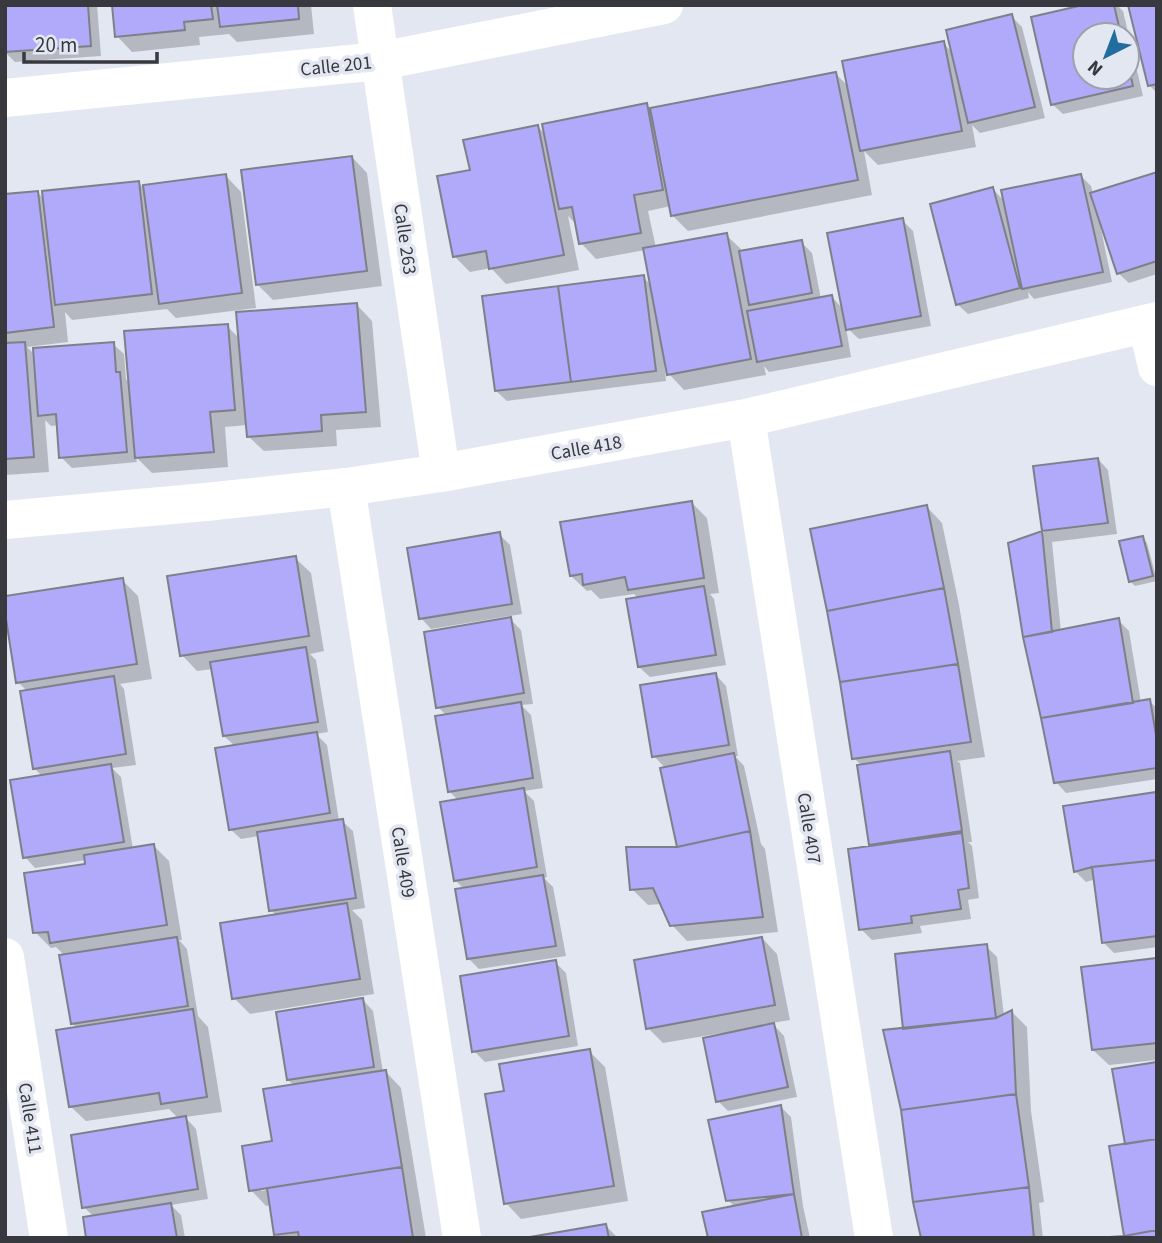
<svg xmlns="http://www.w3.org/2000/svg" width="1162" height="1243" viewBox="0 0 1162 1243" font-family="'Source Sans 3',sans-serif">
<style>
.shadow{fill:#0003;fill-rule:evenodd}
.building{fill:#b1a9f9;stroke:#7f7f89;stroke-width:2}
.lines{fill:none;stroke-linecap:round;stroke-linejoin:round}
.street{stroke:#fff;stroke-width:38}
.labels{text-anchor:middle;stroke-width:7;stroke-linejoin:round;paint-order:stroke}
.street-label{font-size:19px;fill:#38393e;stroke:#e3e7f2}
</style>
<rect width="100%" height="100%" fill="#e3e7f2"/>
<path class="shadow" d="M5 5H97L101 56 15 62 5 52Z
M114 5H311L314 34 237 42 229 34 199 37 200 45 132 52 117 36Z
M1091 5H1117L1123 11 1143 96 1063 114 1052 104ZM1085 35H1127V77H1085Z
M1157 5V93L1149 85Z
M1011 16 1022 27 1045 118 980 133 972 125 976 147 878 165 864 151 872 195 688 231 673 216 671 206 648 211 656 248 726 235 742 250 801 242 812 253 821 299 832 297 844 310 902 220 913 231 931 326 859 339 846 327 851 357 769 372 764 366 766 375 684 390 669 374 667 363H664L666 381 507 401 496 391 643 277 652 286 645 250 596 259 581 243 576 224 568 216 579 270 506 284 491 268 470 272 454 256 472 172 538 127 546 135 646 105 651 110 836 74 849 87 943 43 953 53Z
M352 157 367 173 382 286 273 300 257 284Z
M1157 174V274L1129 283 1118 273 1102 223 1100 224 1112 282 1034 299 1028 292 1029 298 968 314 957 304 993 189 1005 202 1081 176 1091 186 1093 194Z
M226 176 241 192 256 308 176 318 167 309 72 320 65 312 68 342 27 347 35 355 113 344 124 354 126 379 130 384 227 326 240 339 357 305 372 321 381 427 336 430 337 446 264 451 248 436 247 425 225 427 228 467 152 473 136 457 137 462 72 468 61 457 59 425 51 426 45 420 49 472 5 475V196L37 192 45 200 139 183 146 190Z
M1098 459 1108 470 1117 534 1052 542 1061 632 1118 620 1129 631 1141 703 1149 701 1157 708V779L1066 793 1056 782 1010 544 1044 533 1035 468Z
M691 502 707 518 719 593 710 594 714 599 726 665 650 677 639 667 638 598 634 594 600 599 591 590 587 591 571 576Z
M927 507 942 523 959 605 985 757 957 761 960 763 972 842H968L972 846 979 898 968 900 971 919 920 926 922 933 872 940 861 929 871 848 859 767 862 766 854 758Z
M499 534 510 545 522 614 431 629 421 618Z
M1142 538 1147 543 1157 581 1135 586 1130 581Z
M295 558 311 573 324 651 310 654 316 660 328 732 316 734 327 745 339 821H342L353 831 365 908 352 910 362 920 374 994 250 1014 234 998 277 916 271 910 259 836 241 839 230 829 236 747 224 736 213 669 197 671 182 655Z
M122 580 138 596 152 679 120 684 124 689 136 765 112 768 121 777 133 849 154 846 169 861 182 940H179L187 949 198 1016 208 1027 222 1112 185 1117 196 1129 208 1199 171 1205 181 1215 185 1238H88L94 1217 84 1207 179 1119 169 1109 86 1121 70 1106 78 1029 73 1024 65 956 56 947 51 948 35 932 87 866 86 860 35 868 25 857 43 777 34 768 27 691 18 682Z
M510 619 521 630 533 704 521 705 531 715 543 788 524 791 534 801 547 877 544 878 553 887 566 956 479 969 469 959 464 889 455 880 459 801 449 791 447 716 438 707Z
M716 675 726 686 738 756H735L744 766 761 844 765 849 778 932 687 941 672 925 662 904 648 905 632 889 679 849 666 769 654 756Z
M1155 794 1157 795V947L1114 953 1103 942 1096 879 1086 882 1075 871Z
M762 938 777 954 790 1020 772 1023 784 1036 797 1097 728 1111 718 1101 722 1033 663 1043 648 1028Z
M986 946 997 957 1004 1016 1012 1012 1027 1027 1031 1111 1044 1202 1039 1203 1043 1238H922L905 1030Z
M1157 960V1060L1109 1065 1093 1050Z
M555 962 566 973 578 1046 485 1062 474 1051Z
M363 1000 373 1011 383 1072H386L401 1088 426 1238H279L276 1234 271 1205 266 1206 251 1190 274 1143 295 1086 288 1080ZM261 1187 276 1188 261 1191Z
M589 1051 605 1067 628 1201 521 1219 506 1203V1093Z
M781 1107 791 1117 803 1206 810 1238H709L735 1207 728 1200Z
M606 1226 618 1238H535Z"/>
<path class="building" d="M5 5H88L91 46 5 52Z
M112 5H211L213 19 184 22 185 30 115 37Z
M217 5H298L299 19 220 27Z
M1083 5H1114L1121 35H1085V77H1127V60L1133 86 1051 105 1031 17Z
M1128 5H1157V84L1148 86Z
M1012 14 1035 107 968 123 946 30Z
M944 41 962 131 860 151 842 61Z
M836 72 858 180 671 216 650 108Z
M647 103 663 190 634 195 641 233 579 244 572 207 559 209 542 124Z
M538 125 564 255 489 269 486 251 453 257 437 176 470 170 463 140Z
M352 156 367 271 256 285 241 170Z
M1157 172V261L1117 274 1090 193Z
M226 174 242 293 159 304 143 185Z
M1081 174 1103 272 1022 289 1001 190Z
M139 181 152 294 55 305 42 191Z
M993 187 1020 288 956 305 930 204Z
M38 191 54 327 5 333V194Z
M903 218 921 316 846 330 827 233Z
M727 233 751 359 667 375 643 248Z
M802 240 812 293 749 305 739 251Z
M644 275 656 371 571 382 558 286Z
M558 286 571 382 495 391 482 296Z
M832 295 842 346 757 362 747 311Z
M357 303 366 412 321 415 322 431 247 437 236 312Z
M228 324 235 410 210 412 214 452 135 458 124 331Z
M25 342 34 457 5 459V343Z
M114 342 116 372H120L127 452 59 458 56 414 38 416 33 348Z
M1098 458 1108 523 1042 531 1033 466Z
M692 501 704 578 628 590 625 577 583 585 582 574 570 576 560 522Z
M927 505 944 588 827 611 810 529Z
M1042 531 1052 632 1023 637 1008 543Z
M500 532 512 604 419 619 407 548Z
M1143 536 1153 576 1129 582 1119 541Z
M296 556 309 636 180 656 167 576Z
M123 578 137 664 16 683 5 613V596Z
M704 586 716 655 638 667 626 599Z
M944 588 958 664 840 682 827 611Z
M511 617 524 693 436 708 424 632Z
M1119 618 1133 703 1041 718 1023 637Z
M306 647 318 722 223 736 210 662Z
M958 664 971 742 852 759 840 682Z
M716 673 729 745 652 757 640 685Z
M114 676 126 754 33 769 20 691Z
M1150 699 1157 741V768L1054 783 1041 718Z
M521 702 533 778 448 792 435 716Z
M317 732 330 813 229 830 215 748Z
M950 751 962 831 869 845 857 765Z
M734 753 750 831 677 847 660 768Z
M111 764 124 842 23 858 10 780Z
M524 788 537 867 454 881 440 802Z
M1156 792 1157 860 1092 867 1074 872 1063 806Z
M343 819 356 898 269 911 257 832Z
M750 831 763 917 670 926 653 888 630 890 626 847H677Z
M962 833 969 888 958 890 961 909 911 916 912 923 859 930 848 849Z
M154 844 167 925 50 943 48 932 33 933 24 873 85 864 84 855Z
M1157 860V936L1102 943 1092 867Z
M543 875 556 946 467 959 455 889Z
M347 903 360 979 232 999 220 923Z
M177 937 188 1006 71 1024 59 955Z
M762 937 775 1005 646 1029 634 960Z
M987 944 996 1018 903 1029 895 954Z
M1157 958V1043L1092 1050 1081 967Z
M556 960 569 1036 472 1052 460 976Z
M363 998 374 1067 287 1080 276 1012Z
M193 1009 207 1097 161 1104 159 1093 69 1107 56 1030Z
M1012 1010 1016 1094 901 1110 883 1030 996 1018Z
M774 1023 788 1087 716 1102 703 1038Z
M590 1049 614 1186 504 1204 485 1094 504 1091 499 1064Z
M1157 1062V1139L1125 1144 1112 1069Z
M386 1070 402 1167 249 1191 242 1146 272 1141 263 1089Z
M1016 1094 1029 1187 913 1202 901 1110Z
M781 1105 794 1194 726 1201 708 1120Z
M186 1116 198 1189 82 1208 71 1135Z
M1157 1139V1230L1124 1236 1109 1146Z
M402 1167 413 1238H299L298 1232 274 1235 267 1188Z
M1029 1187 1034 1238H921L913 1202Z
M794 1194 802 1238H708L702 1212Z
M171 1203 177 1238H86L83 1217Z
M606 1224 609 1238H524Z
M1157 1230V1238H1095L1124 1236Z"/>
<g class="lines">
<path class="street" d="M372 5 441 473
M5 98 380 61 664 5
M1147 324 1157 367
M746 418 874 1238
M346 487 462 1238
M5 520 206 502 346 487 441 473 746 418 1157 321
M5 957 49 1238"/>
</g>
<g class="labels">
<g class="street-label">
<text transform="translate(336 65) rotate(-6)" y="7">Calle 201</text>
<text transform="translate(406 239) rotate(82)" y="7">Calle 263</text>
<text transform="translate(586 447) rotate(-10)" y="7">Calle 418</text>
<text transform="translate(810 828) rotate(81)" y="7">Calle 407</text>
<text transform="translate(404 862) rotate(81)" y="7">Calle 409</text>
<text transform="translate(31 1118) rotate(81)" y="7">Calle 411</text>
</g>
</g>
<rect width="1162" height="1243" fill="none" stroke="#38393e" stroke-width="14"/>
<g transform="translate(1106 56) rotate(222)"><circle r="33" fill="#e3e7f2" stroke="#9fa1aa" stroke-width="2"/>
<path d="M0-5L12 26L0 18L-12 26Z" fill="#226da0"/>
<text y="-10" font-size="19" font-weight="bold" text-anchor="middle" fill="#38393e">N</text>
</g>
<path d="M24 52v10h133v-10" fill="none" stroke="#38393e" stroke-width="3.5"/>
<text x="35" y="52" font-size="21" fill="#38393e" stroke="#e3e7f2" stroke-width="5" paint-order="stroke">20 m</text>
</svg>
